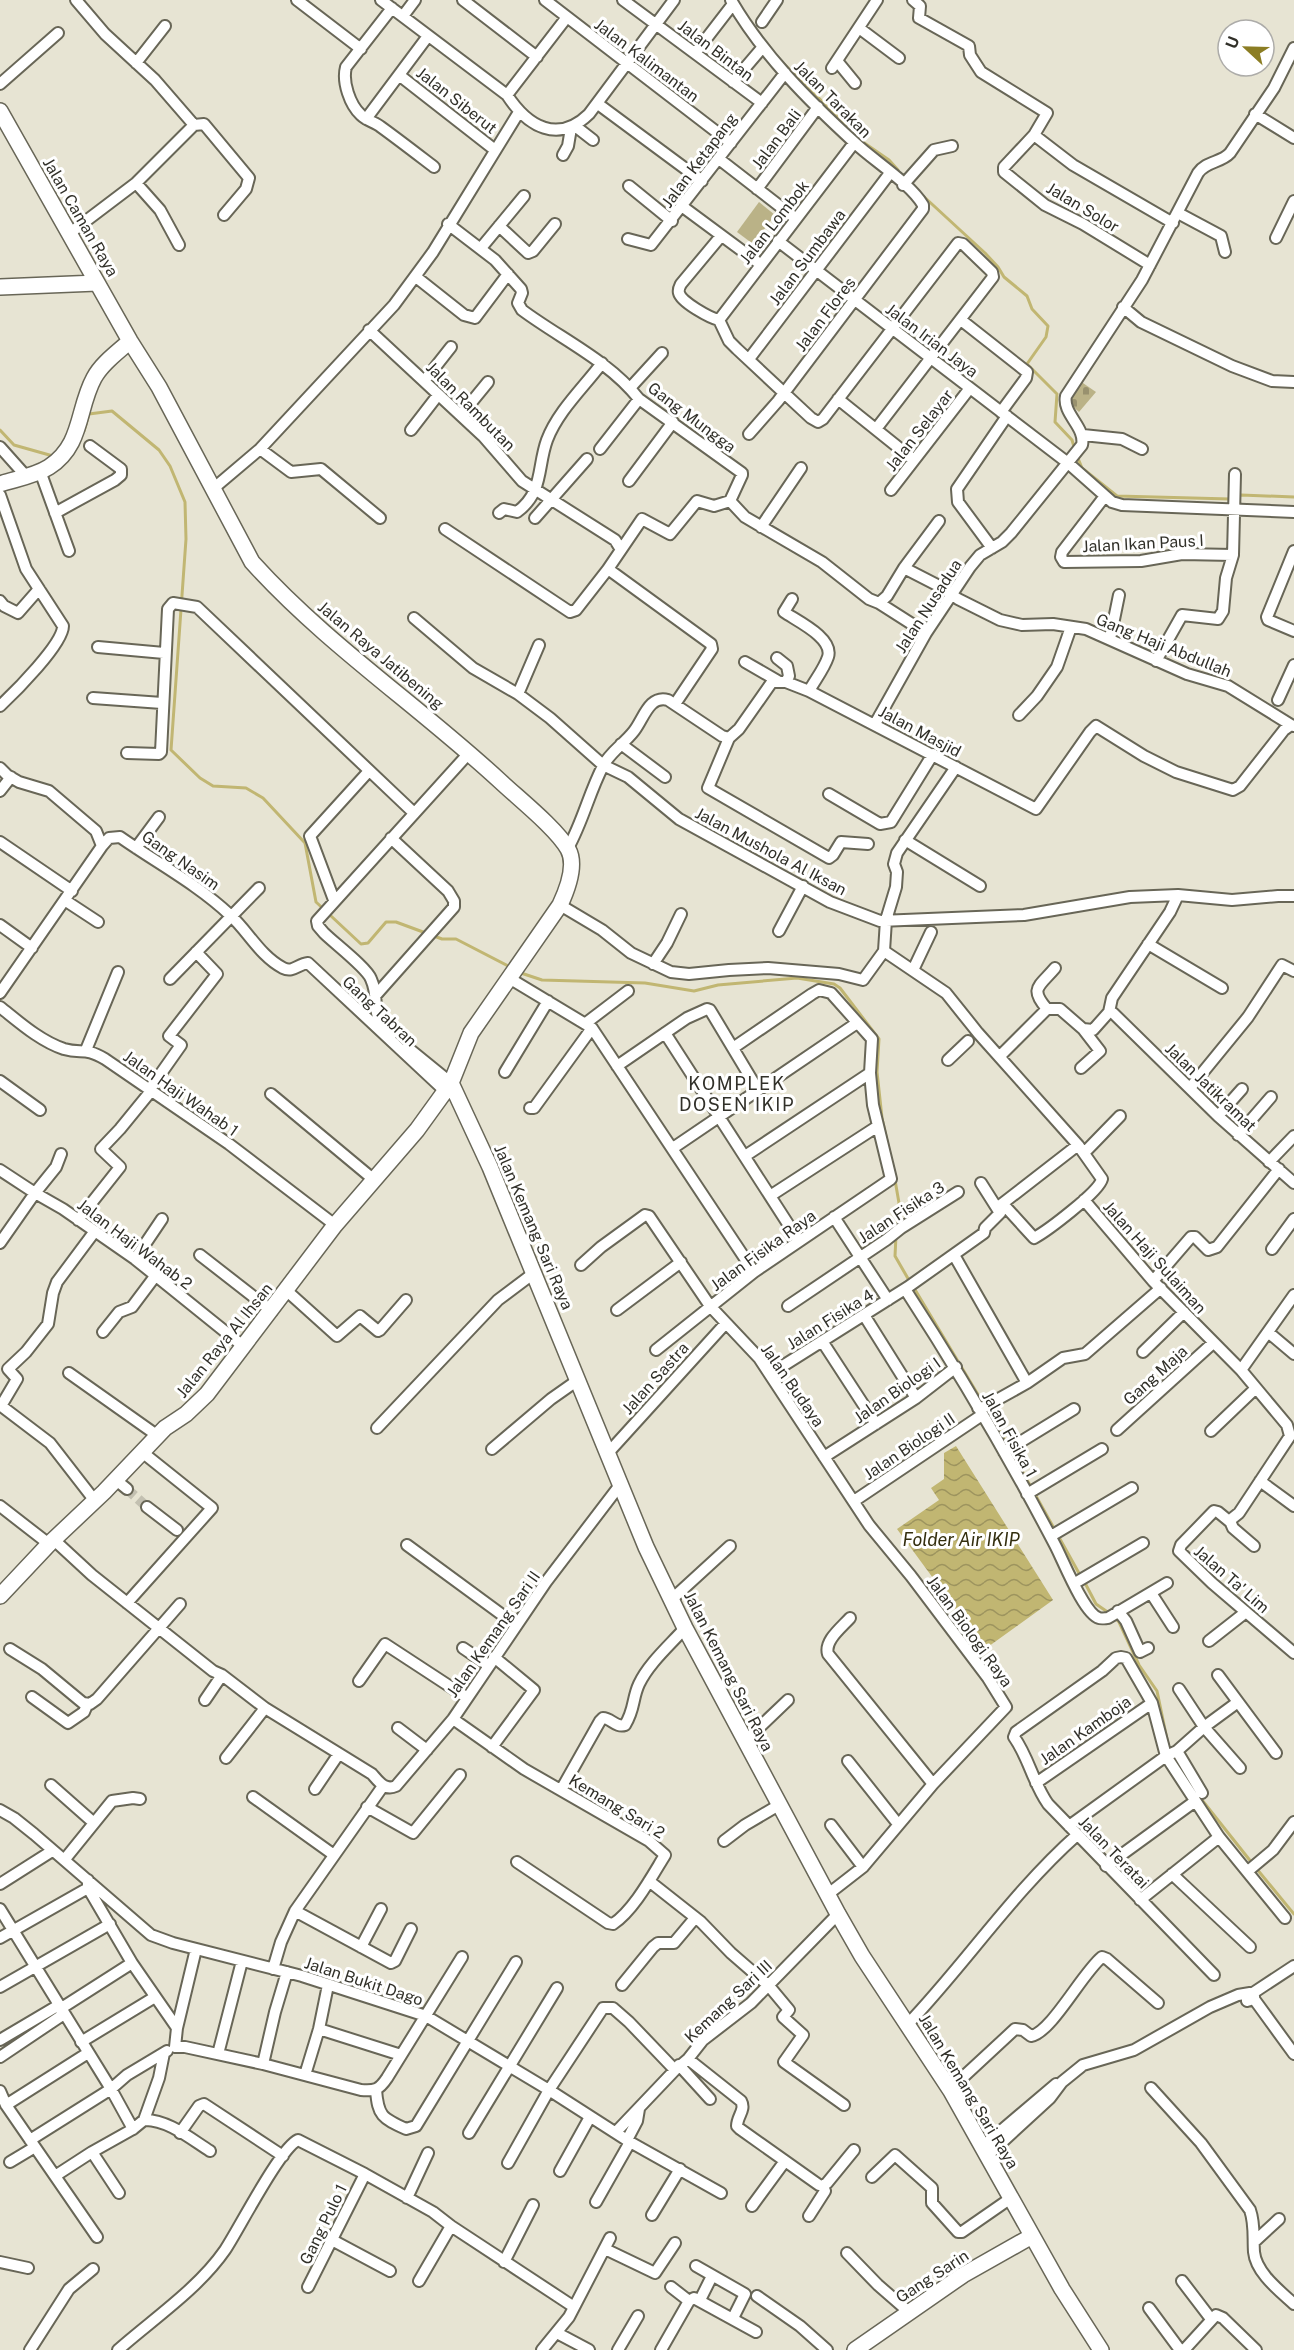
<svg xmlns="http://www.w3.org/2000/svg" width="1294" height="2350" viewBox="0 0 1294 2350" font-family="'Public Sans',sans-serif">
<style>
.cemetery{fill:url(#cemetery-stones)}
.pitch{fill:#bab287}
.water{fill:url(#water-waves)}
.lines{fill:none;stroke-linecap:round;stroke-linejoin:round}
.stream{stroke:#c1b672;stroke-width:3}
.street-tunnel{stroke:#c3c0b1;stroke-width:10;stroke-dasharray:10 5;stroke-linecap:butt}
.street-casing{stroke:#686657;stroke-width:14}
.secondary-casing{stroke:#686657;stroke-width:18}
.street{stroke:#fff;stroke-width:10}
.secondary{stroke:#fff;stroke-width:15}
.labels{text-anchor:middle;stroke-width:6;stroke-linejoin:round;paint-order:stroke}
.street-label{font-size:16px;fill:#313029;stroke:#fff}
.neighbourhood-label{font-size:18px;letter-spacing:1.5px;fill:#313029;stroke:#fff}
.water-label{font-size:18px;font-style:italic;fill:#332e0f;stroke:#fff}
</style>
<defs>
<pattern id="cemetery-stones" width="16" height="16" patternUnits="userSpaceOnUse" patternTransform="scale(1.5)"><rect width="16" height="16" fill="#bab287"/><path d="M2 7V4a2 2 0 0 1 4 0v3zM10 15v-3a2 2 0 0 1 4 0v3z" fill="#98916e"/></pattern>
<pattern id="water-waves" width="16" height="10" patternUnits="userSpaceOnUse" patternTransform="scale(1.5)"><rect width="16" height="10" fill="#c1b672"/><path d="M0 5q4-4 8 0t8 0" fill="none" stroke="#9d945e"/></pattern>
</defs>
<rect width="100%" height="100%" fill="#e7e4d3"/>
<path class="cemetery" d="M1080 381 1096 392 1079 412 1069 403V398Z"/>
<path class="pitch" d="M759 202 775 215 753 244 737 232Z"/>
<path class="water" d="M956 1446 1053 1600 985 1649 897 1529 939 1500 931 1488 944 1479V1453Z"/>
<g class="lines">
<path class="stream" d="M783 63 836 115 850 132
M857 138 889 160 898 170
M921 194 985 253 998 267 1004 277 1027 296 1032 309 1048 326 1046 337 1027 364 1057 394 1055 422 1072 440 1075 450
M0 430 14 445 53 456
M84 431 89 414 112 411 159 450 170 466 185 502 186 539 171 750 200 778 213 786 246 788 263 798 305 843 316 902 361 944 368 943 386 922H396L442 939H456L510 967
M1077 456 1082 468 1117 496 1230 499 1241 495 1294 497
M518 972 542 980 645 983 694 991 718 985 797 978 834 984 840 988 879 1039 877 1072 882 1118 891 1159
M895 1180 899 1203 897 1227
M896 1236 895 1256 910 1282
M914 1288 983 1403
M987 1408 1080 1575
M1084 1581 1096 1604 1109 1613
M1114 1617 1119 1622 1139 1665 1157 1691 1168 1744
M1198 1795 1252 1863
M1256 1868 1294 1914"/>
<path class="street-tunnel" d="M127 1489 147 1507"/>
<g class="street-casing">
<path id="street" d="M76 0 105 34 155 80 194 125
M297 0 361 49
M381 0 507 95C528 127 558 144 589 114L674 0
M463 0 537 57
M545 0 731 143
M623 0 762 103
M731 0C762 54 809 101 855 143 874 161 910 183 923 205V209L778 401 749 434
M913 0 920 6 919 18 969 46 970 55 981 72 1047 113 1034 135 1004 167V172L1045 205 1083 224 1150 265
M392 8 346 67C342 82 350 105 361 115 367 121 375 122 381 127 399 140 417 154 434 167
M403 16 415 0
M762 22 777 0
M859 28 899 58
M696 52 733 4
M837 61 855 83
M136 63 165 26
M832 68 877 0
M399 75 495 150
M733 82 762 48
M0 84 58 33
M507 95 567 17
M598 104 702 181
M1255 114 1294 138
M366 119 428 36
M194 125 204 124 249 178 246 189 224 215
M575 126 593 140
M1034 135 1073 165 1173 223
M563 155 568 146 571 128
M719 159 795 218
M136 183 160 210 179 245
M903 185 934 150 952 146
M629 186 672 221
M757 189 818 107
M683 207 760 264
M1178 213 1221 236 1225 252
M448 224 495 260 521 289 522 293 518 303 522 310C561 339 608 360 639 399L742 473V475L730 501
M499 226 528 253 533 251 555 224
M70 233 136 183 194 125
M721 236 681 284C679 288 678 289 679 293 681 302 710 318 719 320L729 341 737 349 811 418 818 422 823 419 958 243 963 244 992 272 993 277 876 429
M1276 238 1294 201
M628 239 651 245 785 73
M778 241 1068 463 1112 502 1122 505 1294 512
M481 248 524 196
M416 277 464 315 475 318 508 274
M1123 307 1141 322 1232 366 1272 381 1294 382
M719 320 854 143
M961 320 1027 372 1026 378 1001 412
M369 330 483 436 522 481 615 540 620 548
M749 359 890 173
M425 380 451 347
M630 388 662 353
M838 399 914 460
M461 415 488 382
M411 430 438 395
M1083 435 1122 439 1142 449
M0 447 25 475
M260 449 291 472 321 469 380 518
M600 449 639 399
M40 471 69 551
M629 481 673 422
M214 488 260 449 394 305 433 252 519 112
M891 490 970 388
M0 495 26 569 63 626C63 644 15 692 0 706
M1105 496 1062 552 1061 557 1064 562 1141 561 1182 554 1233 555
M730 501 745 517 822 562 869 599 879 603 926 633
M55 513 115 480 121 475V469L90 446
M499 513 504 509 517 512C544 492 537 467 547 440 558 411 584 387 602 363
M535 518 587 459
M761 527 801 468
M445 529 570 612 576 610 608 569
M992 548 958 502 957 489 1007 416
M1294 551 1267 617 1268 620 1294 631
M904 568 941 587 958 599 1000 620 1022 625 1053 624 1086 629 1187 674 1228 686 1291 725
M792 599 784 612C797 621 834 638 828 657 824 669 815 680 809 691
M0 601 4 606 18 613 39 589
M879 603 887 596 904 568 939 521
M414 618 473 668 518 694 550 718 603 765 628 777 679 819 830 902 880 921 1024 915 1130 897 1178 895
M1110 639 1119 595
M98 647 164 653
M777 658 787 666 789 676 786 682
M1156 661 1182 615 1218 619 1223 611 1226 578 1233 555 1235 474
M745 662 778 681
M518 694 539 645
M93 698 162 703
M1278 700 1294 665
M675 704 712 649 711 644 608 569 642 519 670 534 697 501 714 506 730 501
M1019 715 1037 696 1057 667 1071 627
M875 724 926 633 970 567 980 555 1002 542 1011 533 1082 445C1086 427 1062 414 1066 396L1142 280 1198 173C1206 161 1221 163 1230 153L1274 88 1294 48
M729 738 708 788 829 858 833 855 841 842 868 844
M621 744 665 777
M127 753 159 754 161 752 168 609 173 603 197 607 414 813
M0 768 7 775 19 782 49 791 96 831 102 846 0 993
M0 791 11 777
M829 794 880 824 891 822 933 754
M905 840 980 886
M0 842 72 891
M102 846 109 838 120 837C157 863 197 884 230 915 248 931 260 956 283 968 293 973 298 964 308 963L445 1091
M136 848 159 817
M568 848C583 821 589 793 603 766 610 752 624 744 634 731 644 718 649 695 668 700L722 736 729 738 739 729 772 682H786L809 691 1036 809 1090 732 1096 726 1144 756 1176 772 1233 790 1240 786 1284 730 1291 725 1294 726
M334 900 310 836 369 771
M66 901 98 922
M560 905 602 930 631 953 671 972 689 974 729 970 768 968 839 974 863 980 884 951 886 920 896 887 897 872 894 864 897 853 956 767
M0 925 32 948
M779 931 803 886
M1148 944 1222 988
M884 951 946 993 978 1033 1078 1145 1102 1179C1099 1192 1047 1231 1034 1238L1003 1204
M653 964 667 943 681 914
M913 970 931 932
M509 978 592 1028 754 1272
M170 979 259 888
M375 996 454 907V901L448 891 391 838
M0 1007C19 1022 40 1041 64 1049 82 1054 85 1047 105 1059L229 1144 335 1225
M1047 1009C1029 988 1039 987 1055 968
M1109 1012 1113 1013 1218 1116 1294 1183
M586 1023 628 991
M665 1033 799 1241
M392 1034C366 1010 382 1004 371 979 367 968 334 943 324 933L318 926 317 921 469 753
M408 1048 451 1083
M86 1050 118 972
M1000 1056 1047 1009H1060L1083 1029 1093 1030 1109 1012 1112 998 1170 912 1178 895 1232 900 1278 896H1294
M948 1060 968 1041
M617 1066 687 1018 707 1009 710 1010 758 1090
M1081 1068 1100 1051 1083 1029
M505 1072 548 1001
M0 1081 40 1110
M1190 1088 1248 1017 1282 965 1294 971
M150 1089 181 1045 169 1036 217 974 196 952
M271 1094 373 1179
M530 1108H534L592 1028
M1218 1116 1242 1089
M1238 1135 1271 1097
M673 1148 857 1023
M1084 1153 1120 1116
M745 1156 870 1073
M1269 1162 1294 1136
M0 1170 35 1193 63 1209 135 1259 243 1346
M770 1196 878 1126
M1084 1200 1153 1281 1241 1370 1287 1425 1290 1436 1239 1513 1229 1521 1218 1512 1214 1511 1181 1545 1179 1551 1212 1583 1294 1653
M998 1207 1078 1145
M834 1217 888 1300
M78 1220 120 1167 101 1149 120 1129 151 1091
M0 1243 35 1193 56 1167 61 1154
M1272 1249 1294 1219
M200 1255 272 1311
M954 1255 1027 1383
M135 1259 162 1219
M581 1265 601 1247 645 1215 649 1216 710 1306 759 1358 869 1525 911 1576 988 1678 1006 1707 933 1784 863 1867 827 1895
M1153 1281 1191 1237H1195L1208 1250 1217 1247 1279 1169
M905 1289C959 1372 1009 1457 1055 1545 1063 1560 1084 1614 1099 1618 1101 1619 1106 1618 1108 1618L1167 1583
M287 1291 337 1336 360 1316 378 1331 380 1330 406 1300
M788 1306 886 1240 901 1228 958 1192
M617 1310 681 1262
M864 1315 916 1398
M103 1332 119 1312 132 1307 156 1275
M1268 1332 1294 1354
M822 1341 876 1424
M656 1350 754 1272 891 1179 873 1105 870 1073 872 1039 831 993 819 990 812 994 733 1048
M1143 1352 1184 1312
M1241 1370 1294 1295
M69 1373 158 1436
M770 1374 908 1287 984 1233 985 1228 1000 1213 981 1183
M0 1405 50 1443 95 1501
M1 1406 17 1379 8 1369 26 1352 48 1324 53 1293 57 1282 95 1231
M978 1408 984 1407 1027 1383 1063 1358 1085 1354 1161 1288
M377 1428 498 1300 534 1273
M1117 1430 1213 1343
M1211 1431 1256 1388
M492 1449 551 1399 578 1380
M1004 1452 1074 1409
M608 1453 726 1323
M824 1457 916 1398 956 1367
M116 1480 127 1489
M1260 1481 1294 1506
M1027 1494 1102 1449
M854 1501 982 1415
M0 1506 49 1544
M147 1507 177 1530
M1230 1521 1233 1528 1254 1546
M1051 1536 1132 1488
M53 1539 92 1575 213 1671 222 1675 265 1708 372 1774C379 1782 385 1791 396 1786L453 1719 546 1582 620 1485
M407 1545 516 1625
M1075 1583 1143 1543
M1151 1593 1173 1627
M671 1600 730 1546
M127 1603 212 1508 142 1452
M1118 1611 1126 1621 1140 1652 1148 1648
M850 1618C841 1628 824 1641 828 1654L933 1784
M1209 1641 1246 1612
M463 1648 488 1665
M10 1649 42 1669 83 1703 90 1704 97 1699 180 1604
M1218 1675 1276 1753
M359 1681 385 1644 466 1697
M1179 1689 1204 1727 1240 1768
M32 1697 68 1723 84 1712 87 1705
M205 1700 222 1675
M453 1719 524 1769 649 1841 665 1855C652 1876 634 1910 613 1924L608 1923 517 1862
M398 1728 427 1750
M745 1741 788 1700
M492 1747 534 1690 494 1657
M1177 1751 1202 1793
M226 1758 265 1708
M848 1761 898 1824
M1036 1783 1152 1703
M51 1785 94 1823
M315 1789 338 1755
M561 1790 600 1721 603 1718C611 1718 616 1728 625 1725 635 1709 632 1699 639 1684 649 1663 670 1645 685 1628
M253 1797 334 1855
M367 1807 413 1833 460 1775
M0 1810 14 1818 34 1834 151 1935 173 1943 302 1976 426 2016 549 2090 630 2142 721 2193
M831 1825 863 1867
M1069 1826 1166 1756 1177 1751 1204 1727 1238 1702
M724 1841 745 1825 779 1805
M65 1859 112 1801 133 1798 140 1799
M1106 1866 1194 1802
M1248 1871 1273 1850 1294 1822
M1172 1874 1250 1947
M88 1880V1888L132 1963 177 2028
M649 1881 701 1922 731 1953 769 1986 789 2010 783 2017 803 2035 784 2062 844 2105
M0 1884 52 1851
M1140 1900 1219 1837
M0 1909 111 2089 133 2129
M295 1911 391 1963 395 1961 411 1929
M0 1938 88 1888
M361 1947 381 1909
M273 1969 281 1942 295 1911 383 1786
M1214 1975 1048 1804C1033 1783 1029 1758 1014 1737L1016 1732 1102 1671 1116 1658 1121 1657 1126 1658 1152 1703 1166 1756 1219 1837 1285 1918
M622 1985 653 1947 658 1943H674L695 1918
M0 1987 110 1924
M1253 1993 1294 1966
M1254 1999 1294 2054
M60 2009 132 1963
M908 2024C966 1963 1013 1892 1077 1835
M319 2029 401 2055
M0 2040 59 2005
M81 2042 155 1997
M175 2047H185L263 2064 361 2090C375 2091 379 2090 387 2078L462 1957
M175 2047 177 2028 196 1949
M218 2054 242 1961
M0 2057 64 2014
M688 2059 741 2101C746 2110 737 2116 737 2126L740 2129 819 2185 823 2186 827 2183 854 2150
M263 2064 275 2012 287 1972
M679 2065 710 2099
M305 2075 319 2029 328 1985
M1151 2088 1201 2143 1250 2210C1255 2224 1253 2237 1254 2252 1256 2273 1280 2291 1294 2304
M376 2090C378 2116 382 2118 406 2129L416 2126 516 1962
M0 2091 6 2105 97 2237
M951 2091 961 2079 1015 2029 1023 2030 1031 2036C1051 2033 1083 1972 1102 1957L1107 1959 1158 2003
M6 2105 88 2053
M144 2120C167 2119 191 2139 210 2151
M616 2132 675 2070 688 2059 703 2040 751 2003 838 1914
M180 2133 199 2106 204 2104 283 2156
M469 2133 557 1988
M30 2140 111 2089 127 2075 167 2051
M627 2140 637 2121 639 2109
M983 2146 1056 2084
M92 2152 119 2193
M988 2155 1050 2098 1062 2082 1083 2065 1134 2050 1210 2007 1238 1995 1250 1993 1254 1996V1999L1247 2001V1994
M10 2162 35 2147
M508 2163 549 2090 603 2008H613L629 2022 675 2070
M560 2171 590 2117
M55 2176 92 2152 133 2129 144 2120 159 2078 164 2053
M872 2177 895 2155 932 2188V2203L958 2232H962L1011 2198
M407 2198 428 2153
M596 2202 630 2142
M752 2206 785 2161
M652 2215 680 2169
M809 2216 825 2191 823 2186
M332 2240 390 2271
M1254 2242 1279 2219
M605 2249 655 2273 675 2243
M847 2253 878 2285 909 2312
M0 2262 28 2268
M504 2262 533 2205
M696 2266 745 2294 733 2318
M419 2281 451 2226
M1182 2281 1211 2319
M308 2287 365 2174
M671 2287 689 2301
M757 2296 800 2326 827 2350
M700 2300 712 2276
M1149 2308 1180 2350
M557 2333 589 2350
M30 2350 69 2289 93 2269
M118 2350C153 2319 198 2289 225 2250 239 2229 280 2148 298 2140L365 2174 433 2212 451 2226 574 2307
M542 2350 569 2317 610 2238
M618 2350 638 2316
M661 2350 689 2301 694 2298 756 2332
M1184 2350 1216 2315 1223 2318 1256 2350"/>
</g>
<g class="secondary-casing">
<path id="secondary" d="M0 111 130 341 159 387 252 562C326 644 419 706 500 781 518 798 557 829 568 849 577 865 567 890 560 905L471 1033 451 1083 490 1167 646 1547 685 1628 838 1914 862 1956 951 2091 1062 2289 1101 2350
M0 287 97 283
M0 484C15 479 35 476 49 467 83 445 77 409 94 378 102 363 118 352 130 341
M0 1596 49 1544 104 1492 165 1428 186 1414 207 1394 335 1225 417 1130 451 1083
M855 2350 963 2275 1032 2236"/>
</g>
<use href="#street" class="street"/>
<use href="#secondary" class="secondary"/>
</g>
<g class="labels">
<g class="street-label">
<text transform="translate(716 50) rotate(37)" y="6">Jalan Bintan</text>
<text transform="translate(647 60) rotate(37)" y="6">Jalan Kalimantan</text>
<text transform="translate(833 99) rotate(45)" y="6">Jalan Tarakan</text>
<text transform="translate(457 100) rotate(38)" y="6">Jalan Siberut</text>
<text transform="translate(776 139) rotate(-53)" y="6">Jalan Bali</text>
<text transform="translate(699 160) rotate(-53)" y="6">Jalan Ketapang</text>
<text transform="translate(1083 207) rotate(31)" y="6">Jalan Solor</text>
<text transform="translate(81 217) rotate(60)" y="6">Jalan Caman Raya</text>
<text transform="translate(774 222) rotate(-52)" y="6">Jalan Lombok</text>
<text transform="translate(807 257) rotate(-53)" y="6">Jalan Sumbawa</text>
<text transform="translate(825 314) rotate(-53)" y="6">Jalan Flores</text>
<text transform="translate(932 340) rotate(37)" y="6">Jalan Irian Jaya</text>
<text transform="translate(471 406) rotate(45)" y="6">Jalan Rambutan</text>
<text transform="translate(692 417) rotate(37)" y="6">Gang Mungga</text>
<text transform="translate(919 430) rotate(-52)" y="6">Jalan Selayar</text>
<text transform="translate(1143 543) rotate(-3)" y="6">Jalan Ikan Paus I</text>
<text transform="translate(928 606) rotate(-57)" y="6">Jalan Nusadua</text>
<text transform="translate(1164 645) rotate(22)" y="6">Gang Haji Abdullah</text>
<text transform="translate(381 655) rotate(40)" y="6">Jalan Raya Jatibening</text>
<text transform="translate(920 731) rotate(28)" y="6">Jalan Masjid</text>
<text transform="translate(771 851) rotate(28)" y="6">Jalan Mushola Al Iksan</text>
<text transform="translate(181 860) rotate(35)" y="6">Gang Nasim</text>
<text transform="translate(380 1011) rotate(43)" y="6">Gang Tabran</text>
<text transform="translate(1211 1087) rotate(44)" y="6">Jalan Jatikramat</text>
<text transform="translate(181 1093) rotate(35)" y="6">Jalan Haji Wahab 1</text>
<text transform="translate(901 1212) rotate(-33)" y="6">Jalan Fisika 3</text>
<text transform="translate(534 1227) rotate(67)" y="6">Jalan Kemang Sari Raya</text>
<text transform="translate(135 1244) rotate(37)" y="6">Jalan Haji Wahab 2</text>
<text transform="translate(763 1250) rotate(-36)" y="6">Jalan Fisika Raya</text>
<text transform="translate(1155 1257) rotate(48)" y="6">Jalan Haji Sulaiman</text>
<text transform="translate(830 1319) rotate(-32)" y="6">Jalan Fisika 4</text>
<text transform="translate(224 1340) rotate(-51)" y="6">Jalan Raya Al Ihsan</text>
<text transform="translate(1155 1375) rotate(-42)" y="6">Gang Maja</text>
<text transform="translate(655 1378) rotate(-48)" y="6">Jalan Sastra</text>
<text transform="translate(793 1385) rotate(55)" y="6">Jalan Budaya</text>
<text transform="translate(897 1390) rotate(-35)" y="6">Jalan Biologi I</text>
<text transform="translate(1010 1434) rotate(61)" y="6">Jalan Fisika 1</text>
<text transform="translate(909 1446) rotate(-34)" y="6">Jalan Biologi II</text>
<text transform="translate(1232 1579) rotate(41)" y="6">Jalan Ta' Lim</text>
<text transform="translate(970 1631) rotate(54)" y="6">Jalan Biologi Raya</text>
<text transform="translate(493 1634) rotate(-55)" y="6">Jalan Kemang Sari II</text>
<text transform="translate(729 1671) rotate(63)" y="6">Jalan Kemang Sari Raya</text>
<text transform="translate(1085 1730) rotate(-35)" y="6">Jalan Kamboja</text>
<text transform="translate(617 1806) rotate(31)" y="6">Kemang Sari 2</text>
<text transform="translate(1114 1852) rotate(46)" y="6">Jalan Teratai</text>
<text transform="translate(364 1981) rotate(18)" y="6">Jalan Bukit Dago</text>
<text transform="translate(728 2001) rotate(-43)" y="6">Kemang Sari III</text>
<text transform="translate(969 2091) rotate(59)" y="6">Jalan Kemang Sari Raya</text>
<text transform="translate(323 2224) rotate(-64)" y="6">Gang Pulo 1</text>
<text transform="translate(932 2276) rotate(-33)" y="6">Gang Sarin</text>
</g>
<g class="neighbourhood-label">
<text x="737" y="1090">KOMPLEK<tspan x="737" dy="21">DOSEN IKIP</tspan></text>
</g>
<g class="water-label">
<text x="961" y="1546">Folder Air IKIP</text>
</g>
</g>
<g transform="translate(1246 48) rotate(292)"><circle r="28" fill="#ffffff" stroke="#adaca9" stroke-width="1.5"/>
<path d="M0-4.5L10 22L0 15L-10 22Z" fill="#8b7d23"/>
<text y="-9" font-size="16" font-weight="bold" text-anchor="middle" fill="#313029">U</text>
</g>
</svg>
